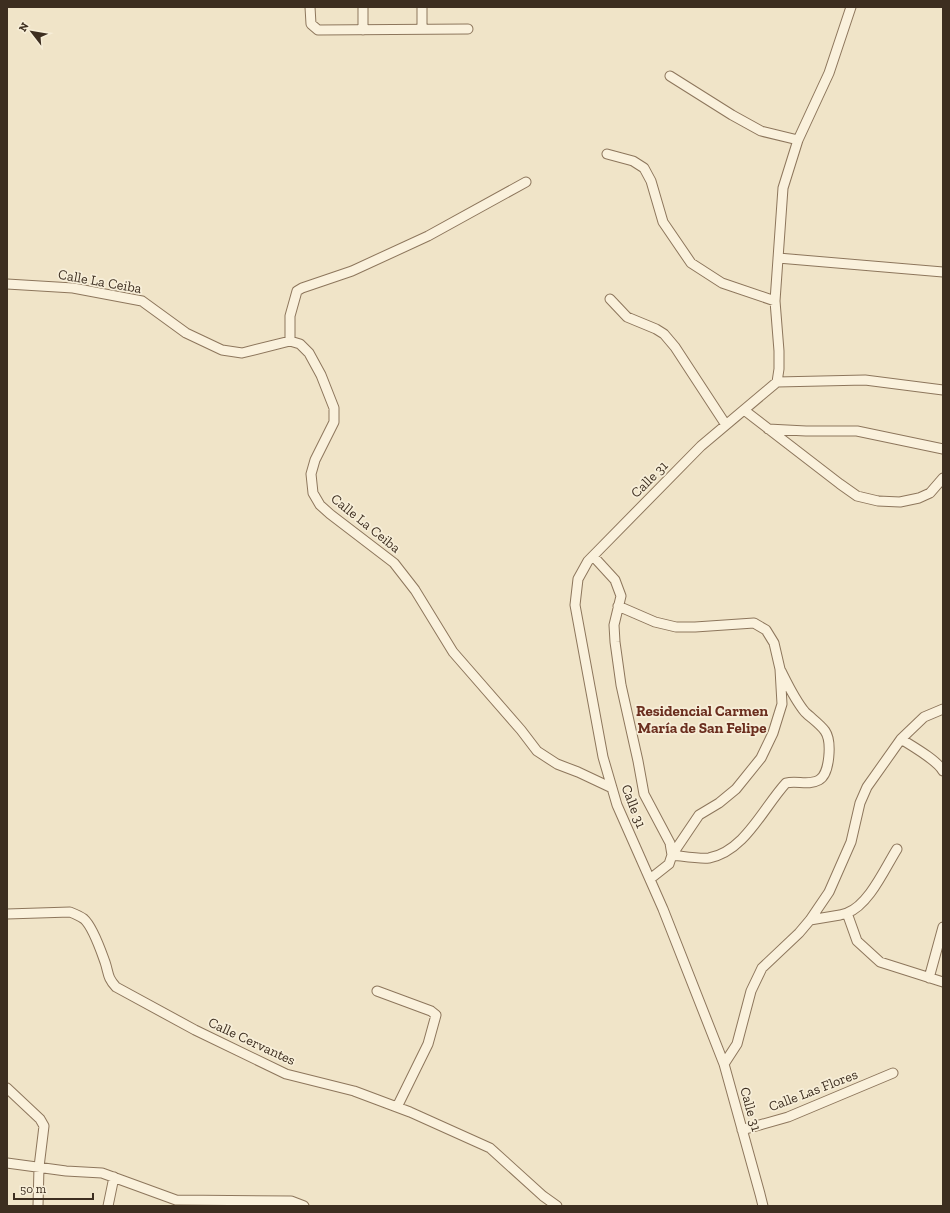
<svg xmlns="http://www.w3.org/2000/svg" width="950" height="1213" viewBox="0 0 950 1213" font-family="'Zilla Slab',serif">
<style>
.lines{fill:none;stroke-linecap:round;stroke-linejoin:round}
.street-casing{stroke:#8d765c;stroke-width:11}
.street{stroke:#faf1dc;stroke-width:9}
.labels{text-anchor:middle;stroke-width:3.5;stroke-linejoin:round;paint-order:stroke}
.street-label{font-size:14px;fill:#3d2e20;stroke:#f7eed8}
.neighbourhood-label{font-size:15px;font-weight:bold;fill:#6b2e1e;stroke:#f7eed8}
</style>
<rect width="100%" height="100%" fill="#f0e4c8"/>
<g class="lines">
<g class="street-casing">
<path id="street" d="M310 7 311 24 318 30 468 29
M363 7V30
M422 7V29
M670 76 732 115 761 131 798 140
M607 154 633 161 644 168 651 181 663 222 691 263 722 283 775 301
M778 258 943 272
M7 284 73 288 142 301 186 333 222 350 242 353 290 341 300 344 309 353 321 375 334 408V422L315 460 311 474 313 493 320 505 330 514 394 563 415 590 453 652 521 730 537 751 557 764 578 772 612 788
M610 299 627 317 656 329 664 334 675 347 726 425
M290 341V316L297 291 302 288 352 271 428 236 526 182
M777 382 865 380 943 390
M744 410 840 484 857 496 878 501 900 502 919 498 930 493 943 478
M768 429 806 431H857L943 449
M593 556 615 580 621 596 614 625 615 642 621 685 638 761 644 794 670 843 672 855 669 864 650 879
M618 606 655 622 676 627H695L754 623 766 630 774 643 780 669 782 704 773 733 761 758 736 789 719 803 699 815 672 855
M901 739C912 746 937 760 943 771
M672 855C682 856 699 859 709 858 745 851 763 808 786 783 797 780 808 786 819 780 830 774 832 741 825 731 820 724 811 718 805 712 795 700 788 685 781 671
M847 913C869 905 885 868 897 849
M7 914 70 912C75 914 80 916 84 919 93 927 101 951 105 962 109 974 107 977 116 987L195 1030 286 1074 354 1091 410 1112 490 1148 543 1196 557 1206
M810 920 840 915 847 913 857 941 880 962 943 982
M929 978 943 927
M377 991 431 1011 436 1015 428 1044 397 1107
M724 1064 737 1044 751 991 762 968 799 933 810 920 829 892 851 842 860 803 867 787 901 739 924 717 943 709
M7 1088 40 1119 44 1126 39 1167 38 1206
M742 1130 788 1117 893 1073
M7 1163 66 1171 102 1173 176 1200 291 1201 304 1206
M108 1206 114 1177
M763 1206 760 1194 724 1064 663 909 617 805 603 757 575 605 578 579 588 561 701 446 777 382 779 369V351L775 301 783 188 798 140 829 73 851 7"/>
</g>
<use href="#street" class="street"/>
</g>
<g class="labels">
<g class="street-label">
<text transform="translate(100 281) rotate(10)" y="5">Calle La Ceiba</text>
<text transform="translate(649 479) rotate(-45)" y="5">Calle 31</text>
<text transform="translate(366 523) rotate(39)" y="5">Calle La Ceiba</text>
<text transform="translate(634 806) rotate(69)" y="5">Calle 31</text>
<text transform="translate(252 1041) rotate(25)" y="5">Calle Cervantes</text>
<text transform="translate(813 1090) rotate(-21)" y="5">Calle Las Flores</text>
<text transform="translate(751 1109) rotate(74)" y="5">Calle 31</text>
</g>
<g class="neighbourhood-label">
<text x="702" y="716">Residencial Carmen<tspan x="702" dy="17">María de San Felipe</tspan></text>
</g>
</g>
<rect width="950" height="1213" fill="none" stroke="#3d2e20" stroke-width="16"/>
<g transform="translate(32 32) rotate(301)" stroke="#f7eed8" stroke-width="3" paint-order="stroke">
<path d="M0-3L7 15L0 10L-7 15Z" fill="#3d2e20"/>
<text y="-6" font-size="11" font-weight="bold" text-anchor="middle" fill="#3d2e20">N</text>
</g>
<path d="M14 1193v6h79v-6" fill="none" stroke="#3d2e20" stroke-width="2"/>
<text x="20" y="1193" font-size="12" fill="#3d2e20" stroke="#f7eed8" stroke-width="3" paint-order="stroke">50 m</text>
</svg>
